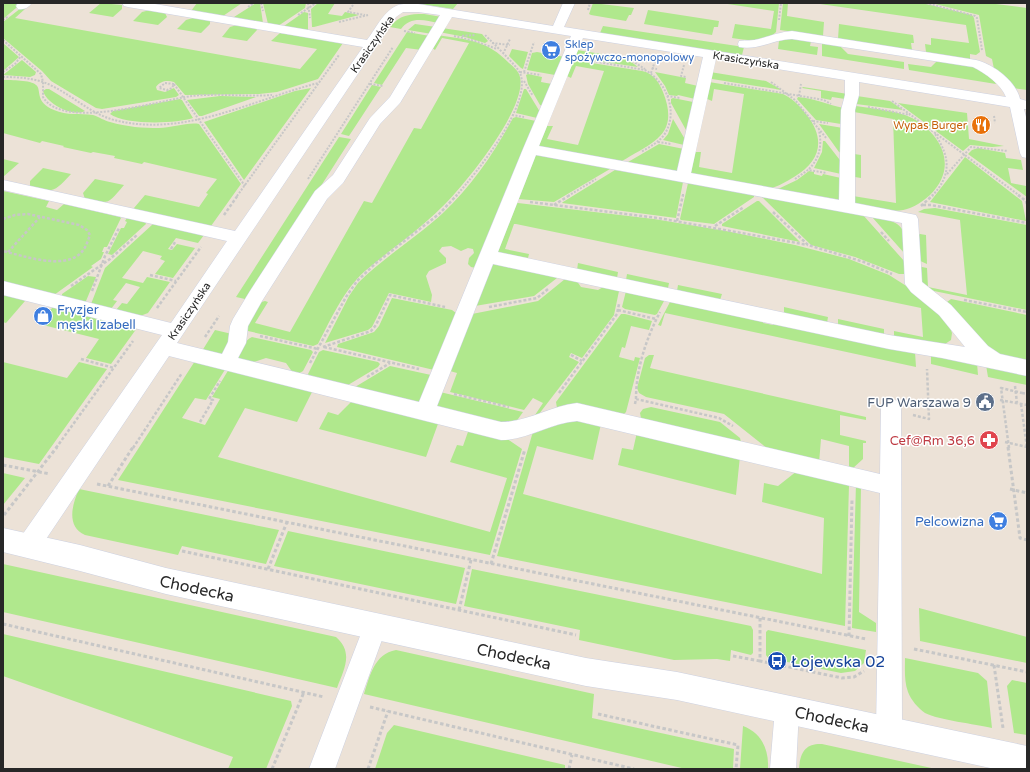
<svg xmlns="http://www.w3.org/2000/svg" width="1030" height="772" viewBox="0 0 1030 772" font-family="'Varela Round',sans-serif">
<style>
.green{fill:#b0e88d}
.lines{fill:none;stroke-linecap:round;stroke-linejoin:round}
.street-casing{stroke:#ccd1e2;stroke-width:1}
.secondary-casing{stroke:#ccd1e2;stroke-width:1}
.path-far2{stroke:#c7c7c7;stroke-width:2;stroke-dasharray:2 1.5;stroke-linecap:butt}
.path-far1{stroke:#c7c7c7;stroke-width:2.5;stroke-dasharray:3 2;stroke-linecap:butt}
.path{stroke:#c7c7c7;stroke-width:3;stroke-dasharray:3.5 2.5;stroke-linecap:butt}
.street{fill:#fff;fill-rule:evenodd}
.secondary{fill:#fff;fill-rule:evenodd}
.path-bridge-far1{stroke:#c7c7c7;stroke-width:2.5;stroke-dasharray:3 2;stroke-linecap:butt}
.path-bridge{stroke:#c7c7c7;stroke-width:3;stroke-dasharray:3.5 2.5;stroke-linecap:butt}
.labels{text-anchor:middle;stroke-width:3;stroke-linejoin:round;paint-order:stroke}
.far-street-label{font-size:11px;fill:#272727;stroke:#fff}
.far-shop-label{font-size:11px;fill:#366cbe;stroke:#fff;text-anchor:start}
.far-food-label{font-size:11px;fill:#c56008;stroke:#fff;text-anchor:end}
.shop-label{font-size:13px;fill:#366cbe;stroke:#fff;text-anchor:start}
.service-label{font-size:13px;fill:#4e5e75;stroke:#fff;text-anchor:end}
.health-label{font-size:13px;fill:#be3a42;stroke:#fff;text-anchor:end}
.near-street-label{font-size:16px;fill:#272727;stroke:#fff}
.near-transit-label{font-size:16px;fill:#164399;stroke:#fff;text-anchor:start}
</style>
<rect width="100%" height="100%" fill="#ece2d7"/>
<path class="green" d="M3 3H22L3 19Z
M101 3 122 5V9L113 17 89 13Z
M197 3H242L223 16 191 11Z
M256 3H260L263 23 234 17Z
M263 3H306L305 8 278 26 268 24Z
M318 3H335L328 14 342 16 345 12 359 15 314 27H312L311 9Z
M414 3H458L453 9Z
M593 3 634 8 631 15H629L626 21 591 15 589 14Z
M721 3H779L776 32C766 44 746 40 732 38L735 24 771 29 774 11Z
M783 3H788L787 16 824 22 823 36 780 30Z
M813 3H922L972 15 974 18 980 52 976 55 970 54V59L926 52 925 44 931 45V38L969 43 966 25Z
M931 3H988L1027 8V90L1013 88 994 69 992 59 986 56 979 15Z
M21 8 25 9 15 18 300 69 317 49 271 41 280 33 343 43 318 79 277 92 259 94 185 95 174 82C167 80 160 81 156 87L157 90 165 92 174 88 179 95 176 97 102 109 96 108 51 81 42 71 3 38V22Z
M150 10 165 13 167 17 158 25 133 21 142 12Z
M648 10 719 21 718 27H714L712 35 644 24Z
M304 12 308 13V31L284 26Z
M424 14 442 17 438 23C425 20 410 16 401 29L390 27C399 15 410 14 424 14Z
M193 18 210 20V24L201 33 177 29 186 20Z
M415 24 436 27 432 34 408 30Z
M839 24 913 35 914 43H911L912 50 838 39Z
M237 25 256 28 257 30 247 41 222 37 230 27Z
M603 26 744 47 742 55 600 33Z
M442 28 482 34 488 41 485 43 465 37 439 32Z
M407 32 430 36 422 50 406 48 382 85 374 83Z
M438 35C468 40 487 40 509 63 513 66 517 70 519 74 532 103 463 187 442 207 419 230 390 250 365 271 343 291 331 319 318 344L313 346 248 331 245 329 258 303 265 301 268 302 255 323 290 332 364 201 372 203 414 128 421 129 469 43 442 38 435 50 431 47Z
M791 38 811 41 810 46 818 47 817 55 778 49 779 41Z
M822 42 839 45 848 54 904 62V69L822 56Z
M3 43 19 57 3 71Z
M512 49 528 52 523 69 521 68 509 56Z
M577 50 626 58 638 67 577 58 575 56Z
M537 52 565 57 555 75 527 70 532 53Z
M22 60 36 72 35 75 30 77 3 75Z
M573 60 642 71C653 73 659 82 663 92 680 135 653 142 622 161L538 146 544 126H553L547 139 578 145 604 71 576 66 571 78 565 75Z
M938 60C957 63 986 63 996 84L909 70 908 64 931 67Z
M655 72 686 78 685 83 698 86 695 99 678 95 677 96 669 95 665 86Z
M710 72 766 81 782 90 712 79H710Z
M528 74 542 77 541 82 552 84 542 106 540 105 528 84 526 75Z
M3 80C11 80 31 80 36 85 42 89 34 102 54 110 67 116 80 113 93 115 99 117 105 121 110 122 127 127 143 128 159 128 171 128 188 122 199 124L241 184 211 226 135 210 134 208 145 195 199 207 208 194 206 193 217 179 144 162 142 164 114 158 115 156 93 152 91 153 63 147 64 146 42 141 40 143 3 133Z
M709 82 783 94C792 98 800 106 806 114 826 139 821 161 794 177 787 181 779 186 772 188 764 190 703 176 691 173L694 152H701L699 167 732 173 744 94 714 89 712 101 705 98Z
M372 85 381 87 349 136 341 134Z
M803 87 848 94 845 99 832 97 831 100 821 98V91L802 88Z
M311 88 244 180 204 122 295 91Z
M46 89H49L85 111C72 117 47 104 43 91Z
M524 89H526L540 112 537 118 516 113Z
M220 96 256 97 202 116H199L187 100Z
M857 96 890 101 903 110 856 104Z
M798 97C814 98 828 105 844 108L841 124 816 120 797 99Z
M673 98 693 102 686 130 671 103V99Z
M180 99 182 100 193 118C176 124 124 125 110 114L113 111Z
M898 103 967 113 969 139 1004 146 992 147 970 145 963 151Z
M856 106C874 109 896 110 912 118 943 135 958 168 930 195 923 201 915 207 907 209 889 214 870 208 853 205V196L896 203 893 119 854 112Z
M516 117 536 121 476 268 471 267 468 264 469 258 474 253 473 249 468 248 461 251 451 246 442 247 439 251 446 258V263L429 271 426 276 432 295 431 302 389 293 372 327 368 330 325 343 349 296 358 283C384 257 416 238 443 213 471 187 495 152 513 118Z
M673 119 686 141 684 145 663 140 668 134Z
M819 124 843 128V153L839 152Z
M339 137 351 139 294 228H291L245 299 236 297Z
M823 141H825L843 164 841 174 814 168 822 152Z
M659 144 684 149 678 172 628 162Z
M978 148 1005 153 1006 158 1021 160 1023 170 1008 168 1011 183 1026 186 1027 197 968 154 972 150Z
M854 154 861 155V178L855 177Z
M535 155 610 168V169L554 202 518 199Z
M965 157 1022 201 1026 221 930 202Z
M3 159 19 163 3 177Z
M43 168 71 174C53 193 55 192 30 187V181Z
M615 170 683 182 676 218 562 203 563 202Z
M809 171 814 172V174L822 176 823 174 841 178V200L778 189 797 180Z
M95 179 124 185C107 205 110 204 85 199L83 193Z
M688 183 754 195V197L714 224 681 220 680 219Z
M3 191 49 201 46 207 57 210 64 204 120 217 121 218 107 247H104L102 252H104L101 259 91 266 93 267 54 295 3 282Z
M762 197 863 215 905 262V274H899L855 257 811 245Z
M757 201H759L800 242 722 226V224Z
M518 203 654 219 726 231 795 245 849 259 889 275 919 294 949 325 952 333 951 340 945 344 894 337V331L923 337 921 308 516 224H514L505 249 529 254 528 258 498 253 496 247 515 204Z
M935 208 1027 225V310L934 291 920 283 919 269 922 267 927 268 928 287 967 295 960 220 918 212 924 209Z
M872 217C883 219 901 220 904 234 906 240 904 248 905 254Z
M127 218 145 222 146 224 112 255 108 254 121 228H124L127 222 125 221Z
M153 224 204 235 198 243 176 238 168 249 172 250 177 244 195 248 173 278 155 274 165 261 160 259 162 256 143 251 122 278 143 283 147 277 170 282 148 313 140 316 116 310 122 303 127 304 140 287 126 283 113 300 117 301 111 309 91 304 105 268Z
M920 234 926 235 927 264 918 260 917 236Z
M496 263 557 277V278L534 296 475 306 491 265Z
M578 263 618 272 617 278 577 270Z
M627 274 669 283 668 288 626 280Z
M88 276 96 277 86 301 83 302 62 297V294Z
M565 279 576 280 581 287 598 290 605 286 619 291 614 315 582 358 571 353 569 357 579 362 539 414 535 415 543 403 533 398 524 410 450 392 457 373 450 371 472 314 538 301Z
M678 285 722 294 720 300 677 291Z
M626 291 664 300V301L657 314 655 315 625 309 622 307Z
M3 294 24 300 25 301 6 323 3 322Z
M392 298 452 310 456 313 434 370 337 347 338 344 374 332 379 326Z
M951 299 1027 315V363L993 353 947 302Z
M672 301 763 320V323L773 325 774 322 915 352 916 367 665 313 661 326 658 325 670 302Z
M55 307 137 328 111 364 86 358 99 339 39 324 52 308Z
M784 307 828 317 827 323 784 314Z
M621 314H625L652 321 649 330 631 326 625 348 622 347 619 357 634 361 635 357 640 358 626 412 623 415 557 408 556 402Z
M838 319 884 329V334L838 325Z
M215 330 232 334 222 355 202 351Z
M252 337 311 350 313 352 303 371 298 374 293 373 286 363 266 358 251 363 239 359C237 352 245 340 252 337Z
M323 350 378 362 380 364 378 367 348 385 309 376 308 374 319 352Z
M931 353 977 363 978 375 931 364Z
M649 355H654L650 368 866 417V420L840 415V435L866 441V443H863V459L852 469H849V446L821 439 819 463 768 449 724 414 646 397 639 393 637 388 645 358Z
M195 361 226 368 206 400 195 398 182 418 205 425 220 399 212 397 229 369 313 390 297 422 245 408 218 457 490 532 507 478 450 462 457 445 463 446 469 429 506 438 522 449 490 555 118 480Z
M3 362 67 378 79 362 107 369 39 464 3 457Z
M986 365 1027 373V385L988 377Z
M390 366 431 375 419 402 355 387Z
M440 392 523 412 513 426 438 407 437 406Z
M353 400 439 421 426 457 319 429 328 412 338 415Z
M651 407 720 422 740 438 741 442 643 420 641 418 640 413 643 409Z
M567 419 601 424 593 460 537 446 523 494 822 574 824 518 762 502 764 483 778 486 797 471 849 485 845 626 497 556 532 435 533 433Z
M637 432 687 447 740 456 736 495 618 465 622 448 633 450Z
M3 473 25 478 3 505Z
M856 483 861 486 859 612 876 623V632L852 628Z
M79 489 279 530 266 564 182 546 178 555 85 535C66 526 72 505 79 489Z
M288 531 465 568 456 604 274 566Z
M3 564 336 637C354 653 344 669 337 688L3 612Z
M472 569 751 626 753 630V653L751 655 731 650 730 661 717 659 674 660 579 640 580 630 464 606Z
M919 608 1027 637V663L920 641Z
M768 630 866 650 864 663 855 671 841 673 768 658 766 655V632Z
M3 634 291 701 292 706 266 769H228L233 757 3 676Z
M396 650 594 694 592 718 734 749 733 769H686L364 694C370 676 374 654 396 650Z
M905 658 978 673 987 681 992 728C975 724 939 720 925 713 918 708 911 700 908 692 904 681 905 669 905 658Z
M1012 680 1027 683V735L1014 733 1007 686Z
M394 725 565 765V769H375L387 733Z
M743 726C762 733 769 750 768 769H740Z
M818 744H822L936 769H799C800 756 803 745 818 744Z"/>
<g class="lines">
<g class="street-casing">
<path id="street" d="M18 3H32C28 8 24 10 18 9L16 6Z
M122 3H149L367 40C375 30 383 12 396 6 402 3 411 4 418 4L553 26 563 3H575L564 27 1006 97C1001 84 985 73 973 67L792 39C774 39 758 51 739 47L738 44 739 41C746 40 753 41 759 39 770 36 780 32 792 31L976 60C993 64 1016 81 1020 99L1027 101V109H1024L1027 121V158L1022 157 1020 153 1010 107 859 82V95L855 110V203L916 215 918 219 922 282 951 305 988 346 1000 354 1027 360V376L942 358 889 349 493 264 437 406 501 422C528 422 550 406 577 403L880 474 881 407 884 401 891 399 898 401 901 407 902 731 898 740 889 744 880 740 876 731 880 493 577 421C550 423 528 440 501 440L169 356 36 554 28 557 20 554 17 546 20 538 162 335 3 295V281L171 323 227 241 3 190V180L235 231 363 47 128 7 124 6ZM403 12H418L440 15 390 97 370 118 333 175 315 191 250 291 233 319 230 326 228 342 222 354 177 343 396 17ZM452 17 571 36 523 149 419 402 238 358 246 343 248 326 262 301 327 199 343 183 380 124 400 103ZM583 38 703 57 677 171 539 146ZM716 59 845 80V95L841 110 839 200 691 173ZM536 155 902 223 905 284 911 292 939 315 965 347 889 335 498 252Z
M375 614 383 618 387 626 335 769H309L367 618Z
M787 697 796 700 799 709 796 769H770L775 709 778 700Z"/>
</g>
<g class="secondary-casing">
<path id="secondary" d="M3 528 80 545 166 568 586 658 677 672 1027 746V769H995L677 700 586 686 166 594 80 571 3 552Z"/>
</g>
<path class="path-far2" d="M261 3 263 11
M308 3 310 18
M926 3 975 16 977 18 982 50
M353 5 348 12 365 15
M248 7 254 3
M588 10 590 3
M298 15 316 3
M3 20 9 16
M779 20 781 3
M339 22 368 15
M404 31 415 33
M454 36 475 41 497 49
M462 36 475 35
M3 40 41 74 43 82V97C63 131 160 100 192 96 219 93 246 97 272 95
M492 43 510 45
M503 54 510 39
M629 59 645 69
M586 60 645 70C667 82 679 113 664 135 658 143 649 147 641 152
M684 65 681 76 686 77
M652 68 657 69
M3 72 15 64 21 56
M520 72 541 75
M524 72 534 42
M651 73 655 61
M3 77C18 77 34 78 48 84 71 94 89 113 114 120 184 138 252 100 318 83
M524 81 533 96
M771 82 795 100 827 139
M165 83 174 84 172 88 167 90 159 88Z
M724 83 824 100 831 104
M174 84 245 186
M370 84 383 86
M667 96 680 98
M799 96 801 84
M892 101 1020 196
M868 107 910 115
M512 115 524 117
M994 116 995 123
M813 121 828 123
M658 142 671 144
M809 169C820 158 822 145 819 130
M947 174 971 147 1008 151
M308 179 393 47
M795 179 808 170 827 173
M237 196 339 55
M456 196C476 173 533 104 520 73 517 66 492 42 485 35
M568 196 596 179
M683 196V194
M932 196C952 175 950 157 935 134"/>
<path class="path-far1" d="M1018 195 1026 201 1027 205
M530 202 658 218 808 245
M554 205 570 195
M923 205H931L1027 223
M921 206 933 195
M773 212 808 245 864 262 892 274
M224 215 238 195
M3 219 15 215 28 214 79 225 87 230 90 235C87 243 85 251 77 256 58 268 23 256 3 251
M677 221 683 195
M715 226 744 207
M881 232 889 241
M171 249 175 242
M8 252 40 217
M150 275 176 281
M71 286 110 259 138 234
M92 291 105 256 119 228
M964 300 1027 312
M489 307 537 298 548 289
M157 308 201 247
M618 310 656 319
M260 336 318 349
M205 337 219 316
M323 347 371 331 376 325 390 295 445 307
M324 347 419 369
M571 355 582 361
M81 359 114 368
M310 363 346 297 357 281 376 263 439 214 457 195
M367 377 390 363
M1015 386 1017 403
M559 393 617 314 619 304
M1022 393 1027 394
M454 394 509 407
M636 399C636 369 646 339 660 312
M1000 400 1027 405
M635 404 636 399 719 418 733 426
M1021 404 1027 448
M913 415 929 419 927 369
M200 422 213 400 209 399 220 381
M1005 442 1027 447
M56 448 133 341
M133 448 182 373"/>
<path class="path" d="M3 465 50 474
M97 484 866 639
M108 486 133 447
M1010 489 1027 493
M4 515 57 447
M182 551 576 635
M491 564 525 449
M268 569 287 522
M459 610 471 560
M760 618V661L842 678 854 677 864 671
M3 624 324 697
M849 636 852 499
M914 649 1027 672
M733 656 760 661
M994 665 1003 728
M370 707 634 769
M598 714 738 745 736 769
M272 769 304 692
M368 769 388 711
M569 769 572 755"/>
<use href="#street" class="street"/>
<use href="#secondary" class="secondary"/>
<path class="path-bridge-far1" d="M1009 448 1001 388 1022 393"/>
<path class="path-bridge" d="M1008 447 1020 538 1027 540"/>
</g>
<defs>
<g id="supermarket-disc" transform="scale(1)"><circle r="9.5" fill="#3f7fe0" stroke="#fff"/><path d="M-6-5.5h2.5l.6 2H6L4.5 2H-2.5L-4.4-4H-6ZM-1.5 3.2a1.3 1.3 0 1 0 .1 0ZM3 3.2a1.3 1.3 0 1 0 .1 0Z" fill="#fff"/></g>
<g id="restaurant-disc" transform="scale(1)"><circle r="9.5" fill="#e8710a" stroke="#fff"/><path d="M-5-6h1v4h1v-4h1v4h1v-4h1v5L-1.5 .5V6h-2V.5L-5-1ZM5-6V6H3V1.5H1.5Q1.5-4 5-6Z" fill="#fff"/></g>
<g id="shop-disc" transform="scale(1)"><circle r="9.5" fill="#3f7fe0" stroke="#fff"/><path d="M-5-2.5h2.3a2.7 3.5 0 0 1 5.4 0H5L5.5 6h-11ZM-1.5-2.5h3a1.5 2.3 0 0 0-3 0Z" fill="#fff"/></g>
<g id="civic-disc" transform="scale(1)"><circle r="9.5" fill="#5c6f8a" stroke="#fff"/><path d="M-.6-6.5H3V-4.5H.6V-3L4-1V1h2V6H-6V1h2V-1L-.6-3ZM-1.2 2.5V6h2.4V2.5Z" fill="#fff"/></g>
<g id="pharmacy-disc" transform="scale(1)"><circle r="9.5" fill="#e0444e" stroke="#fff"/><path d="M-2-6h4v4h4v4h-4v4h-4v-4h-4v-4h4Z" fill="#fff"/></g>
<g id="bus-disc" transform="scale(1)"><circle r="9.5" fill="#1a4fb4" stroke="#fff"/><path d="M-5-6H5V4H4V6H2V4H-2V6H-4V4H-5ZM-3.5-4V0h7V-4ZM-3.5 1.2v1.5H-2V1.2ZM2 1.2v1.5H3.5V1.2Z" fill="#fff"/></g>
</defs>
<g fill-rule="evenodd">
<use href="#supermarket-disc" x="551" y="50"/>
<use href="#restaurant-disc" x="981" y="125"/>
<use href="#shop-disc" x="43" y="316"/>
<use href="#civic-disc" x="985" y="402"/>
<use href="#pharmacy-disc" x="989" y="440"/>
<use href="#supermarket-disc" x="998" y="521"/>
<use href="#bus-disc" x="777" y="661"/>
</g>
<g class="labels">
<g class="far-street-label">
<text transform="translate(372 44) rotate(-55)" y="4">Krasiczyńska</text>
<text transform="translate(746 60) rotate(9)" y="4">Krasiczyńska</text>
<text transform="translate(189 311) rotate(-56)" y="4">Krasiczyńska</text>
</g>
<g class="far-shop-label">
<text x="565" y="48">Sklep<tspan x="565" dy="13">spożywczo-monopolowy</tspan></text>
</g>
<g class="far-food-label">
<text x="967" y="129">Wypas Burger</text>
</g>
<g class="shop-label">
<text x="57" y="314">Fryzjer<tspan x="57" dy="15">męski Izabell</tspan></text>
<text x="984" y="526" text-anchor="end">Pelcowizna</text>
</g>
<g class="service-label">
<text x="971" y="407">FUP Warszawa 9</text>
</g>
<g class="health-label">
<text x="975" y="445">Cef@Rm 36,6</text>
</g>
<g class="near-street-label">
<text transform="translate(197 588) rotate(12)" y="6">Chodecka</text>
<text transform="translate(514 656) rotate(12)" y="6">Chodecka</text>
<text transform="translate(832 719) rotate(12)" y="6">Chodecka</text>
</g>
<g class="near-transit-label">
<text x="791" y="667">Łojewska 02</text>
</g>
</g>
<rect width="1030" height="772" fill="none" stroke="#272727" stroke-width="8"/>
</svg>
